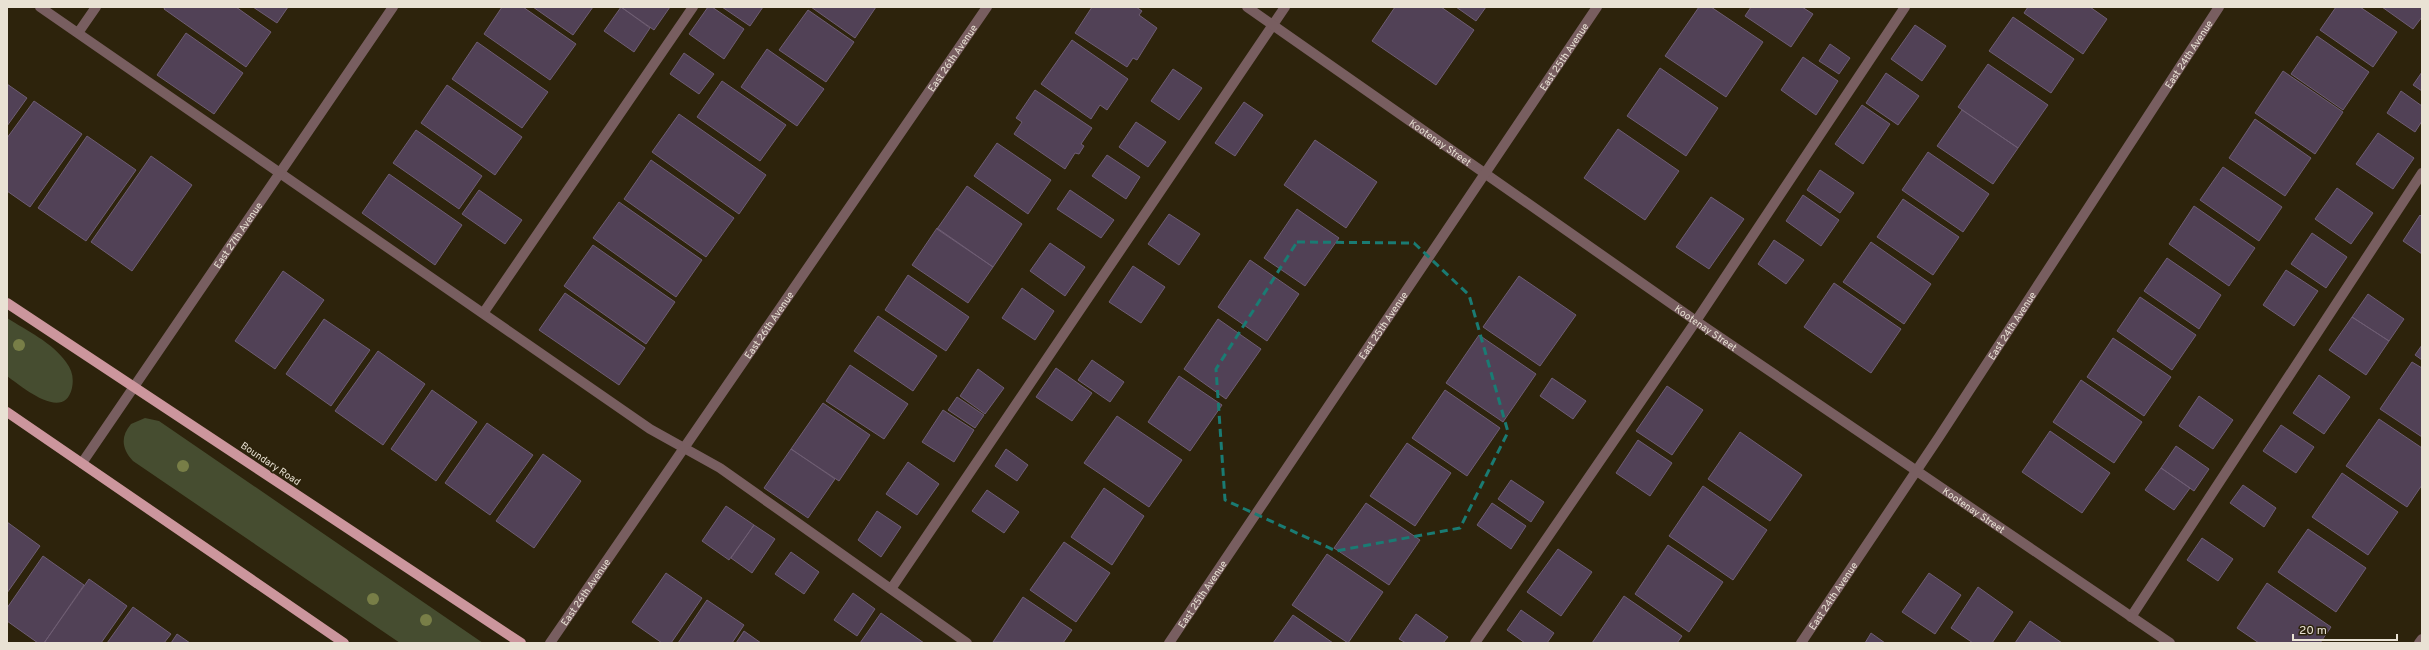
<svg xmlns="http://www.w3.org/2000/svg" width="2429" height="650" viewBox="0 0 2429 650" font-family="Overpass,sans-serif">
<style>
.green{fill:#464d30}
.building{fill:#514156;stroke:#6e5d73}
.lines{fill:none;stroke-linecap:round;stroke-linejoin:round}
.service{stroke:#785e60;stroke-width:10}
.minor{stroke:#785e60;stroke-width:10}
.primary{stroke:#cc969d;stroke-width:10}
.tree{fill:#787e47}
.marked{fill:none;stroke:#1a7b73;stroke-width:3;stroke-dasharray:8 5;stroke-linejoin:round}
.labels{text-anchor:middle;stroke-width:4;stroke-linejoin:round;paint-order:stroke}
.street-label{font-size:10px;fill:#e9e2d4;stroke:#2d230c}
</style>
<rect width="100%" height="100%" fill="#2d230c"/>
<path class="green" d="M7 318C26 330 53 343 66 362 72 370 74 378 72 388 64 423 21 386 7 376Z
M145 418 159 421 483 643H400L133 461C122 449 120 437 131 424Z"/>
<path class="building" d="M165 7H236L271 32 246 67 164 9Z
M253 7H288L277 23Z
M502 7H523L576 44 550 80 484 34Z
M533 7H593L573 35Z
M621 7 650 28 634 52 604 31Z
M621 7H670L654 30Z
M708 7H712L744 29 724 59 689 34Z
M722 7H763L750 26Z
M811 7H876L855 38Z
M1092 7H1136L1142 11 1139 15 1157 28 1137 60 1133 58 1127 67 1075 33Z
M1395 7H1441L1474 30 1436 85 1372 41Z
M1456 7H1486L1476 21Z
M1699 7H1711L1763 42 1726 97 1665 56Z
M1751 7H1802L1813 14 1791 47 1745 16Z
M2028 7H2090L2107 19 2083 54 2024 13Z
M2336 7H2360L2397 32 2373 67 2320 30Z
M2382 7H2422V17L2413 29Z
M808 10 854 42 826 82 779 50Z
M2013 17 2074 59 2051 93 1989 51Z
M1915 25 1946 46 1922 81 1891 59Z
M186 33 243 73 214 114 157 75Z
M2317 36 2369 72 2343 110 2291 74Z
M1072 40 1128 79 1107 110 1100 105 1091 119 1041 84Z
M477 42 548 92 522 128 452 79Z
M1830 44 1850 58 1839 74 1819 61Z
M767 49 824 89 797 126 741 87Z
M684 53 714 74 699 94 670 74Z
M1803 57 1838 81 1816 115 1781 90Z
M1988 64 2048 105 2018 148 1958 107Z
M1660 68 1718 108 1686 156 1627 116Z
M1173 69 1202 88 1179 120 1151 101Z
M2283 71 2343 112 2315 154 2255 113Z
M2422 72V91L2413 85Z
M1886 73 1919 96 1898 125 1866 103Z
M722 81 786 125 760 161 697 117Z
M7 84 27 98 7 126Z
M447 85 522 137 495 175 421 123Z
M1035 90 1092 128 1081 144 1084 146 1079 154 1075 153 1065 169 1014 134 1022 122 1016 118Z
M2401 91 2422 106V121L2415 132 2387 113Z
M34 101 82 134 30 207 7 191V138Z
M1244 102 1263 115 1235 156 1215 143Z
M1862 105 1890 124 1863 164 1835 144Z
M1962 110 2018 148 1993 184 1937 146Z
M679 114 766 175 739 214 652 152Z
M2255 119 2311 158 2285 196 2229 158Z
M1136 122 1166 142 1148 167 1119 147Z
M1618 129 1679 171 1645 220 1584 178Z
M416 130 482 176 459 209 393 163Z
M2378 133 2414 158 2393 189 2356 164Z
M87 136 136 170 86 241 38 208Z
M1315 140 1377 182 1346 228 1284 185Z
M997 143 1051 180 1028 214 974 176Z
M1928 152 1989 194 1963 232 1902 190Z
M1107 155 1140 177 1126 199 1092 176Z
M151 156 192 185 132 271 91 242Z
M651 160 734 218 706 257 624 199Z
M2223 167 2282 207 2259 241 2200 200Z
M1820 170 1854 193 1840 213 1807 190Z
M389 174 462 225 435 265 362 213Z
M967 186 1022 224 993 267 937 229Z
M2337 188 2373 213 2351 244 2315 219Z
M479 190 522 220 505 244 462 214Z
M1070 190 1114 220 1101 238 1057 209Z
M1803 195 1839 220 1821 246 1786 221Z
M1711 197 1744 219 1709 269 1676 247Z
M1903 199 1959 237 1933 275 1877 237Z
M619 202 702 260 676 297 593 238Z
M2194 206 2255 248 2229 286 2169 244Z
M1297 209 1339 238 1305 286 1264 258Z
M1169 214 1200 234 1179 265 1148 244Z
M2420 215 2422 217V254L2403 241Z
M937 228 993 267 968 303 912 265Z
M2312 233 2347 257 2326 288 2291 264Z
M1774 240 1804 260 1786 284 1758 264Z
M1871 242 1931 284 1904 324 1843 282Z
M1050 243 1085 267 1065 296 1030 271Z
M593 245 675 302 646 344 564 286Z
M2167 258 2221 295 2199 329 2144 291Z
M1250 260 1299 294 1267 341 1218 307Z
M1133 266 1165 287 1141 323 1109 302Z
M2286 270 2318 291 2294 326 2263 305Z
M283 271 324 300 275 369 235 341Z
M908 275 969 317 946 351 885 310Z
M1519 276 1576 315 1540 366 1483 327Z
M1834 283 1901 329 1871 373 1804 327Z
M1022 288 1054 311 1035 340 1002 318Z
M565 293 645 348 619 385 539 330Z
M2368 294 2404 319 2389 341 2352 317Z
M2140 297 2196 335 2172 370 2117 331Z
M878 316 937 356 913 391 854 351Z
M2352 317 2389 341 2366 375 2329 350Z
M324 319 370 350 331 406 286 374Z
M1218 319 1261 349 1226 399 1184 369Z
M1479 335 1536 374 1503 422 1446 383Z
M2113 338 2171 377 2144 416 2087 377Z
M2422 345V360L2415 355Z
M378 351 425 384 383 445 335 411Z
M1092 360 1124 382 1110 402 1078 380Z
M2412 362 2422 368V437L2380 409Z
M850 365 908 404 884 439 826 401Z
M1056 368 1092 393 1072 421 1036 397Z
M978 369 1004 388 985 414 960 396Z
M2319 375 2350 397 2324 434 2293 413Z
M1179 376 1222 405 1190 451 1148 422Z
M1552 378 1586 401 1573 419 1540 396Z
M2081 380 2142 422 2114 463 2053 422Z
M1667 386 1703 410 1672 455 1636 431Z
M432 390 477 422 436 481 391 449Z
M1445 390 1500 428 1467 476 1412 438Z
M2199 396 2233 420 2213 449 2179 426Z
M957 397 984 415 975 428 948 410Z
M823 403 870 435 839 481 791 449Z
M943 410 974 430 954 462 922 442Z
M1117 416 1182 460 1149 507 1084 463Z
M2379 419 2422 448V485L2407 507 2346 466Z
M487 423 533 455 490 515 445 483Z
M2281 425 2314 447 2296 473 2263 451Z
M2050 431 2110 473 2082 513 2022 472Z
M1740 432 1802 475 1770 521 1708 479Z
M1638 440 1672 463 1650 496 1616 473Z
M1407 443 1451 473 1415 526 1370 496Z
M2176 446 2209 469 2194 491 2161 468Z
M791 449 835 479 808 518 764 488Z
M1006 449 1028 465 1017 481 995 466Z
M543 454 581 481 534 548 496 521Z
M908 462 939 484 917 515 886 494Z
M2161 468 2190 488 2174 510 2145 490Z
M2342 473 2398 512 2368 555 2312 517Z
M1511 480 1544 502 1531 522 1498 499Z
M2243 485 2276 508 2264 527 2230 503Z
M1703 486 1767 530 1733 580 1669 536Z
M1104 488 1144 516 1112 565 1071 537Z
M987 490 1019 512 1004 533 972 511Z
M1366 503 1420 540 1389 585 1334 548Z
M1492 503 1526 526 1511 549 1477 525Z
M726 506 754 525 729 560 702 541Z
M877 511 901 527 881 557 858 540Z
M7 522 40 546 7 593Z
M754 525 775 539 752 573 731 558Z
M2308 529 2366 568 2336 612 2278 572Z
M2202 538 2233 559 2218 581 2187 560Z
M1064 542 1110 573 1076 622 1030 590Z
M1668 545 1723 582 1689 632 1635 594Z
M1558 549 1592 572 1561 616 1527 592Z
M791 552 819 572 804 594 775 574Z
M1327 554 1383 592 1348 643 1292 605Z
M43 556 84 585 44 643H38L7 621V608Z
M666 573 702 598 671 643H662L632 622Z
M1929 573 1961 595 1935 634 1902 612Z
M89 579 127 606 101 643H44Z
M2267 583 2331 627 2320 643H2259L2237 628Z
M1978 587 2013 612 1992 643H1973L1951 628Z
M853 593 875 609 857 636 834 620Z
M1624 596 1682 636 1677 643H1592Z
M1023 597 1072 630 1063 643 993 642Z
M707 600 744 625 732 643H678Z
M133 607 171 634 164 643H107Z
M1521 610 1554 633 1547 643H1525L1507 630Z
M881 613 924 643H860Z
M1416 614 1448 637 1443 643H1406L1399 639Z
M1293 615 1333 643H1273Z
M2030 621 2062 643H2015Z
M744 631 761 643H736Z
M1871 633 1885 643H1865Z
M177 634 190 643H171Z"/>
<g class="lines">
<path class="service" d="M40 7 650 429 720 468 967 643
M78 33 96 7
M484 312 693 7
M891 589 1285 7
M2131 617 2422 173
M1475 643 1696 321 1905 7"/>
<g class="minor">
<path id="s1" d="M1247 7 1696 321 2170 643"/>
<path id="s2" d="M82 463 393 7"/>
<path id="s3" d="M550 643 987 7"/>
<path id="s4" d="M1169 643 1597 7"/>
<path id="s5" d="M1801 643 1939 437 2219 7"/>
<path d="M2419 643 2422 639"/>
</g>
<path class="primary" d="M7 303 521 643
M7 412 344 643"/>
</g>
<g class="tree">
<circle cx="19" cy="345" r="6"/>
<circle cx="183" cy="466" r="6"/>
<circle cx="373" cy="599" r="6"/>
<circle cx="426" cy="620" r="6"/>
</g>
<path class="marked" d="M1297 242 1414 243 1469 295 1508 432 1460 528 1336 551 1225 500 1216 369Z"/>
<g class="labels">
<g class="street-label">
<text dy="4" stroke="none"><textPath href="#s5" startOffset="705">East 24th Avenue</textPath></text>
<text dy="4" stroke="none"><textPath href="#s4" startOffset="707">East 25th Avenue</textPath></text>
<text dy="4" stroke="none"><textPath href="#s3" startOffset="710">East 26th Avenue</textPath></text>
<text dy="4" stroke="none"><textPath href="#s1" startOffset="236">Kootenay Street</textPath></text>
<text dy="4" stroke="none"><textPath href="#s2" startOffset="276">East 27th Avenue</textPath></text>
<text dy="4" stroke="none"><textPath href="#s3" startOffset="386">East 26th Avenue</textPath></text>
<text dy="4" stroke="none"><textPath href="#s4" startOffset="383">East 25th Avenue</textPath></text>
<text dy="4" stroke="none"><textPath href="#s5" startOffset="381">East 24th Avenue</textPath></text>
<text dy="4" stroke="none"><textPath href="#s1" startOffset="560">Kootenay Street</textPath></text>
<text transform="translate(271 463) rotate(34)" y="4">Boundary Road</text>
<text dy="4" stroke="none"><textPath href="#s1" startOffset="884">Kootenay Street</textPath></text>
<text dy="4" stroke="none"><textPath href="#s3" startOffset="62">East 26th Avenue</textPath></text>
<text dy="4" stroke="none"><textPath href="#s4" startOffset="59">East 25th Avenue</textPath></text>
<text dy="4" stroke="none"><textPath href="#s5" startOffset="57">East 24th Avenue</textPath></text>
</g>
</g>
<rect width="2429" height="650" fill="none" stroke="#e9e2d4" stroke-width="16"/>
<path d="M2293 634v6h104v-6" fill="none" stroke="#e9e2d4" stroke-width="2"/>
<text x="2299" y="634" font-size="12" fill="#e9e2d4" stroke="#2d230c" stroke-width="3" paint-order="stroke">20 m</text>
</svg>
